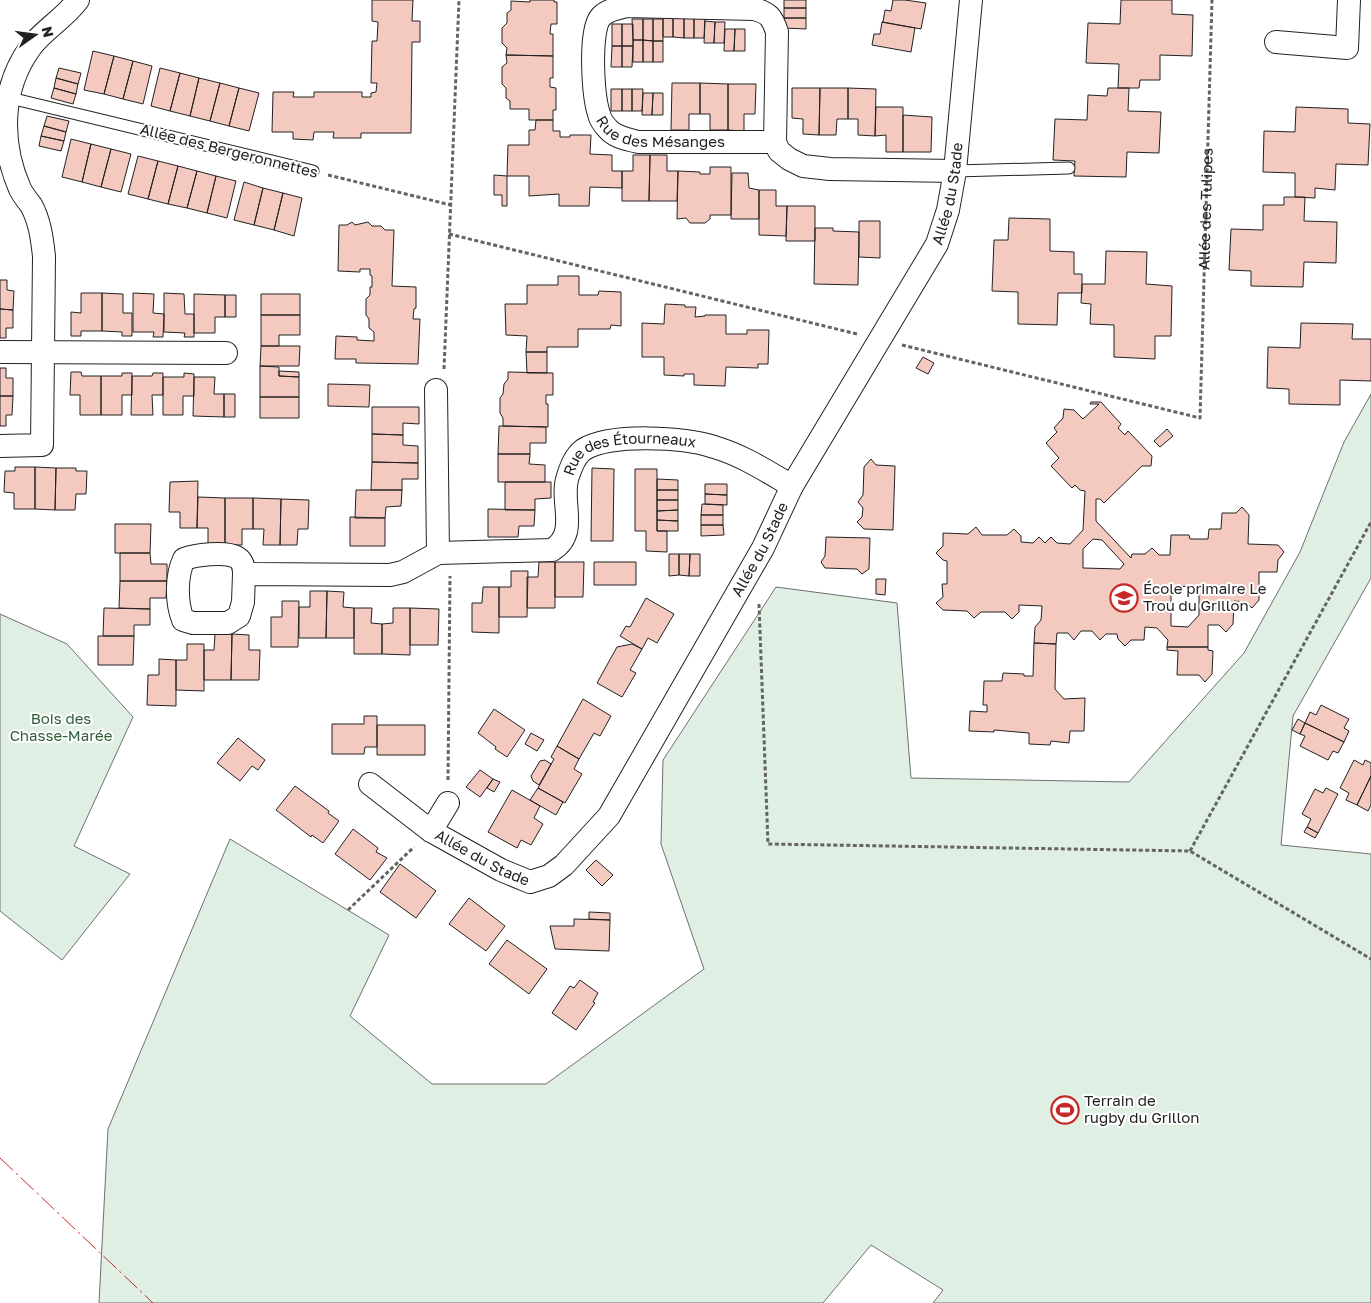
<svg xmlns="http://www.w3.org/2000/svg" width="1371" height="1303" viewBox="0 0 1371 1303" font-family="'Golos Text',sans-serif">
<style>
.green{fill:#e0efe3;stroke:#6f6f6f}
.building{fill:#f3c9c0;stroke:#222;fill-rule:evenodd}
.lines{fill:none;stroke-linecap:round;stroke-linejoin:round}
.service-casing{stroke:#222;stroke-width:13}
.minor-casing{stroke:#222;stroke-width:24}
.path{stroke:#646464;stroke-width:3;stroke-dasharray:4 2.5;stroke-linecap:butt}
.service{stroke:#fff;stroke-width:11}
.minor{stroke:#fff;stroke-width:22}
.power{stroke:#c62828;stroke-width:1;stroke-dasharray:18 4 2.5 4;stroke-linecap:butt}
.labels{text-anchor:middle;stroke-width:4;stroke-linejoin:round;paint-order:stroke}
.street-label{font-size:15px;fill:#222;stroke:#fff}
.poi-label{font-size:15px;fill:#222;stroke:#fff;text-anchor:start}
.park-label{font-size:15px;fill:#2f5e38;stroke:#fff}
</style>
<rect width="100%" height="100%" fill="#fff"/>
<path class="green" d="M1371 394V578L1293 716 1281 845 1371 854V1303H933L943 1290 871 1245 823 1303H99L108 1129 230 839 389 935 350 1016 432 1084H546L704 969 661 844 663 760 776 587 897 603 911 778 1129 782 1244 653 1300 552 1344 442Z
M0 614 67 644 133 717 74 846 130 874 62 960 0 911Z"/>
<path class="building" d="M372 0H413L412 21H420V42H412L411 133H361V138H333L334 132H314L313 140 293 139V132H272L273 92H294L293 97H314V92H362V97H371V93L376 92 377 83H371L372 41H377L378 22 372 21Z
M530 0H554V2H557V24H551L550 34H553V56L506 55 507 48 502 43V28L507 23V13L511 10V1L530 2Z
M784 0H806V8H784Z
M893 0H905L926 3 921 29 882 22H883L885 10 891 11Z
M1121 0H1172V14L1193 15 1192 56 1160 55V80H1140L1139 88H1118L1119 64 1086 63 1088 23 1120 24Z
M784 8H806V18H784Z
M663 16H673V37H663Z
M673 16H684V38L673 37Z
M684 16H694V38H684Z
M694 16H705L704 38H694Z
M784 18H806V29L784 28Z
M632 19H643V40H633Z
M643 19H653V41L643 40Z
M653 19H663V41H653Z
M705 21 715 22 714 43H704Z
M715 22H725L724 43H714Z
M882 22 915 28 911 52 872 45 874 34H880Z
M612 24H622V46H612Z
M622 24H633V46H622Z
M725 29H735L734 51H724Z
M735 29H745V51H734Z
M633 40H643V62H633Z
M643 40 653 41V62H643Z
M653 41H663V62H653Z
M612 46H622V67H611Z
M622 46H633L632 67H622Z
M93 51 114 56 104 94 84 90Z
M506 55 553 56V78H550V87L556 88V110H553V120H529V109H510V101L506 98V88L502 84V67L507 63Z
M114 56 133 61 123 99 104 94Z
M133 61 152 66 143 104 123 99Z
M59 68 81 73 78 84 56 78Z
M160 68 180 73 170 111 151 106Z
M180 73 199 78 190 116 170 111Z
M56 78 78 84 76 94 54 88Z
M199 78 220 83 210 121 190 116Z
M220 83 239 88 229 126 210 121Z
M672 83H700V114H689V130H671Z
M700 83 728 84V130H710V114H700Z
M728 84H756L755 114H744V131L728 130Z
M54 88 76 94 73 104 51 98Z
M239 88 259 93 249 131 229 126Z
M792 88H820L819 135 803 134V119L792 118Z
M820 88H848V119H837L836 135H819Z
M848 88 876 89 875 136 858 135V119H848Z
M1108 88H1129L1128 111 1161 112 1159 153 1127 152 1126 177 1074 176 1075 161 1053 160 1055 119 1087 120 1088 95 1107 96Z
M611 89H622V111H611Z
M622 89H632V111H622Z
M632 89H643L642 111H632Z
M643 93H653L652 115H642Z
M653 93H663V115H652Z
M876 107H903V152H886V135L875 136Z
M1296 107 1348 109V123L1370 124 1368 165 1336 164 1335 190 1315 188V198L1295 197V173L1263 172 1264 131 1295 132Z
M903 115 932 117 931 152H903Z
M47 116 69 121 66 132 44 126Z
M536 120H553V131H560V137H570V135H591L590 154 612 155V171H622V188L590 187 589 206H559V194L529 196V176H507L508 145H529V130H535Z
M44 126 66 132 64 141 41 136Z
M41 136 64 141 61 151 39 146Z
M71 139 91 144 82 182 62 177Z
M91 144 111 149 101 187 82 182Z
M111 149 131 154 121 192 101 187Z
M633 155H650L649 201H622V171H633Z
M650 155H667V171H678L677 201H649Z
M138 156 158 161 148 199 128 194Z
M158 161 178 166 168 204 148 199Z
M178 166 197 171 187 208 168 204Z
M710 167H731V215H710V219L705 223H690L686 218 677 219 678 171 700 172V174H710Z
M197 171 216 176 207 213 187 208Z
M732 173H748L749 188 759 190V219H731Z
M494 175 507 176V206H502V195H494Z
M216 176 236 181 227 218 207 213Z
M244 182 263 188 254 225 234 220Z
M263 188 283 193 274 230 254 225Z
M759 190H776V206H787L786 236 759 235Z
M283 193 302 198 294 236 274 230Z
M1284 197H1305L1304 221 1337 222 1336 263 1304 262 1303 287 1251 286V271L1229 270 1231 229 1263 230V205H1284Z
M787 206H815V241H786Z
M1009 218 1050 219V251L1074 252V274H1082V293H1058L1057 325 1018 324V292L992 291 994 240H1008Z
M859 221H880V258L859 257Z
M352 222 355 225 368 222 372 226H381L385 230H394L392 286 416 287V308L414 309 413 319H420L418 364 356 363V359H335L336 336 357 337V340L374 341V332L369 328V319L366 315V299L370 295V287H372V276L370 275V269H360V272L338 271 339 225H347Z
M815 228H833V231L859 232 858 285 814 284Z
M1106 251 1147 252 1146 284 1172 286 1171 336H1155V359L1114 357V325L1090 324 1091 304 1081 303 1082 284H1105Z
M558 276H579V295H598L599 291 621 292V326L611 325 610 329H578V347H547V352H526L527 336 506 335 505 304H527V285H558Z
M0 280H7V290L14 291 13 310 0 309Z
M81 293H102V331H81V336H71V312L81 313Z
M102 293 123 294V313H132V336H122V332L102 331Z
M133 293 154 294 153 313 164 314 163 337H153L154 332H133Z
M164 293 184 294 185 314H194V337H184L185 333 164 332Z
M194 294 225 295V317H215V333H194Z
M261 294H300V315H261Z
M225 295H236V317H225Z
M665 304 685 305V307H696L695 317 705 316V315H726V334H747V330H769L768 364H758V368L726 367 725 386 694 385V374H684V376L664 375V357H642V323L664 324Z
M0 309 13 310V328H6V338H0Z
M261 315H300V335H279V346H261Z
M1301 323 1353 324 1352 339H1371V381L1340 380V405L1289 404V389L1267 388 1268 347 1300 348Z
M261 346H300L299 366H260Z
M526 352H547V373H527Z
M923 357 934 363 928 374 916 368Z
M260 366 279 367V376L299 377V397H260Z
M0 368H6V378H13V396H0Z
M279 371 299 372V377L279 376Z
M71 372H81L82 376H101V415H80V395H70Z
M508 372 553 373V395H546V404H548V427L503 426V418L500 413V398L503 394 504 384 508 379Z
M122 373H132V395H122V415H101V376H122Z
M153 373H163V395H152L153 415H131L132 376H152Z
M184 373 194 374V396H183V415H163V377H184Z
M194 377H215L214 394H224V417L193 416Z
M328 384 370 385 369 407 328 406Z
M224 394H235V417H224Z
M0 396H13L12 415H6V426H0Z
M260 397H299V418H260Z
M1091 402H1101L1121 424 1118 428 1125 435 1128 431 1152 456 1151 466H1142L1104 503 1100 499H1096V521L1131 558 1132 554H1145L1152 548 1159 555H1170L1171 535H1189L1190 539H1208L1209 529H1221L1222 513H1236L1242 507 1249 515 1248 544 1278 545 1284 552 1278 560 1277 572H1259V600L1252 608 1245 602 1234 601 1233 624 1226 632 1219 625H1208V647H1167L1168 640 1157 628 1145 627 1144 640H1131L1125 646 1118 639 1117 634H1106L1100 640 1092 631H1081L1074 640 1068 633H1057L1056 644 1034 643 1035 627 1041 620 1042 606 1019 605V612L1012 619 1005 612H981L974 618 967 611 943 610 936 603 943 597 942 584H947V561L943 560 936 553 943 546V533L968 534 976 527 982 535H1007L1014 529 1021 536V542L1033 543 1039 537 1045 543 1051 537 1057 543 1070 544 1083 530 1085 491 1080 490 1075 485 1072 488 1051 466 1059 458 1046 443 1057 432 1054 428 1063 418 1064 409 1074 410 1083 419 1099 404H1090ZM1093 539 1102 540 1124 564 1120 569 1083 568V549ZM1171 586 1198 587 1199 589V615L1188 627 1171 626Z
M372 407H419V424L403 423V435L372 434Z
M499 426 546 427V443H530V454H498Z
M1167 429 1173 436 1160 447 1154 441Z
M372 434 403 435V445L418 446V463L372 462Z
M498 454H530L529 464 545 465V482H498Z
M871 459 876 465 895 466 893 530 864 529 857 522 862 517 863 508 858 502 863 495 864 467Z
M372 462 418 463V479H402V490H371Z
M15 467H35V509H14V493L4 492 5 471H15Z
M35 467 56 468 55 510 35 509Z
M56 468H76V471H87L86 494H76L75 510H55Z
M592 468 614 469 613 541H591Z
M635 469H657V531H667V552L646 551V531H635Z
M657 479 678 480V490H657Z
M198 481 197 528H180V512H169L170 482Z
M505 482H551V498L535 499V510H505Z
M705 484H727V495L705 494Z
M356 490H402L401 506 386 507 385 518H355Z
M657 490H678V500H657Z
M705 494 727 495V505L705 504Z
M198 497 225 498V545L208 544V528H197Z
M225 498H253V529H242V545H225Z
M253 498 281 499 280 545H263L264 529H253Z
M281 499 309 500 308 529H298L297 545H280Z
M657 500H678V510L657 511Z
M702 504 723 505V515H701Z
M488 509 535 510 534 526H519L518 537H488Z
M678 510V521L657 520V511Z
M701 515H723V525H701Z
M350 517 385 518V546H350Z
M657 520 678 521V531H657Z
M115 524H151L150 553H115Z
M701 525H723L724 535 701 536Z
M826 537 870 538 869 569 862 574 857 569 825 568 821 562 825 556Z
M120 553H150L151 564H167V581H120Z
M669 554H679V575L669 576Z
M679 554H690L689 576 679 575Z
M690 554H700V576H689Z
M539 562H555V608H527V577H538Z
M555 562H584L583 597H555Z
M594 562H636V585H594Z
M511 571H528L527 617H499V587H511Z
M876 579H886L885 595 876 594Z
M120 581H167L166 598H150V609L119 608Z
M483 587H499V633L472 632V603H482Z
M310 591H327L326 638H299V607H310Z
M327 591 344 592 343 607 354 608V638H326Z
M646 598 674 614 657 643 648 638 642 649 620 636 626 626 630 627Z
M282 601H299L298 647H271V617H282Z
M104 608 150 609V625H134V636H103Z
M354 608H372L371 623 382 624V654H354Z
M393 608H410V655L382 654V624L393 623Z
M410 608 439 609 438 645H410Z
M215 634H232L231 680H204V650H214Z
M232 634 249 635V650H260L259 680H231Z
M98 636H134L133 665H98Z
M1034 643 1056 644 1055 689 1064 699 1085 698 1084 731H1070L1069 743 1051 741 1050 745 1029 744V733L994 730V732L969 731 970 711 987 712V705H983L984 681H1002L1003 673 1024 674V676H1033Z
M187 644H204V691L176 690V660H187Z
M632 644 642 649 630 670 636 673 622 697 597 683 617 647Z
M1167 647H1208V650L1213 651 1212 674 1205 682 1199 675H1177L1178 651 1167 650Z
M159 659 176 660V706L147 705 148 675H159Z
M583 699 611 716 600 736 594 733 579 759 557 746Z
M1321 705 1349 719 1344 728 1349 731 1344 742 1305 723 1310 712 1316 715Z
M494 709 525 730 507 757 495 749 496 747 478 733Z
M364 716H377V747H365L364 754H332V724H364Z
M1298 719 1305 723 1300 734 1292 730Z
M1305 723 1344 742 1338 753 1333 751 1328 760 1300 746 1305 736 1300 734Z
M377 725H425V755H377Z
M531 733 544 740 537 751 525 744Z
M238 738 265 760 258 770 252 766 240 781 217 763Z
M557 746 579 759 574 769 582 774 565 803 538 788 554 759 551 757Z
M545 760 551 764 539 785 533 781 531 776 540 761Z
M1354 760 1363 765 1365 760 1371 763V776L1357 805 1346 800 1349 793 1340 788Z
M480 770 493 779 480 797 466 787Z
M1371 776V805L1368 811 1357 805Z
M493 779 500 782 494 792 487 788Z
M295 786 329 811 328 813 339 821 323 843 312 835 311 837 276 810Z
M538 788 563 802 556 815 530 800Z
M1326 788 1338 794 1318 833 1307 827 1311 819 1302 814 1315 789 1323 793Z
M512 790 540 806 534 818 543 824 531 845 521 840 517 848 488 832Z
M1307 827 1318 833 1315 838 1304 832Z
M353 829 378 848 376 852 387 858 370 880 335 854Z
M596 860 613 875 602 886 586 870Z
M400 864 436 891 416 918 380 892Z
M469 898 505 926 486 951 449 924Z
M589 912 610 913V920L589 919Z
M574 919 610 920 609 951 555 949 550 926H574Z
M507 940 547 969 529 994 489 964Z
M580 980 598 993 593 1002 595 1003 576 1030 552 1013 570 986 574 988Z"/>
<g class="lines">
<g class="service-casing">
<path id="service" d="M6 97 313 171
M955 171 1069 168"/>
</g>
<g class="minor-casing">
<g id="minor">
<path d="M1276 42 1347 48 1349 0"/>
<path id="s2" d="M775 142 777 32C772 17 769 13 754 9L627 6C618 8 606 10 600 18 589 33 593 96 599 114 600 119 605 126 609 130 617 138 627 139 638 142H775L779 151 789 159 803 166 830 169 955 171"/>
<path d="M0 352 226 353"/>
<path d="M436 390 438 553"/>
<path d="M0 446 42 445 44 256C42 239 40 221 31 205 27 200 23 195 20 189 0 143 0 90 30 48 43 30 64 19 78 0"/>
<path id="s3" d="M244 574 243 602 239 616 228 623H193L183 620C176 602 176 576 184 559 195 555 225 551 236 557 242 560 244 567 244 574L390 575 403 572 438 553 552 550C580 533 559 501 568 476 571 467 575 456 583 450 610 433 684 437 714 447 742 455 768 472 792 486"/>
<path id="s4" d="M370 784 431 831 501 870 530 882 549 876 564 865 609 816 763 548 792 486 937 244 948 210 955 171 971 0"/>
<path d="M431 831 448 803"/>
</g>
</g>
<g class="path">
<path d="M328 175 451 205"/>
<path d="M449 234 857 334"/>
<path id="s1" d="M902 345 1200 418 1212 0"/>
<path d="M444 369 459 0"/>
<path d="M759 604 768 844 1190 851 1371 959"/>
<path d="M448 780 450 576"/>
<path d="M1190 851 1371 522"/>
<path d="M348 910 414 847"/>
</g>
<use href="#service" class="service"/>
<use href="#minor" class="minor"/>
<path class="power" d="M0 1158 153 1303"/>
</g>
<defs>
<g id="school-ring" transform="scale(1.4375)"><circle r="9.5" fill="#fff" stroke="#c62828" stroke-width="1.5"/><path d="M0-5L7-2L0 1L-7-2ZM-4 1L0 2.5L4 1V4Q0 6-4 4Z" fill="#c62828"/></g>
<g id="stadium-ring" transform="scale(1.4375)"><circle r="9.5" fill="#fff" stroke="#c62828" stroke-width="1.5"/><path d="M0-5a6.5 5 0 1 0 0 10a6.5 5 0 1 0 0-10ZM-3.5-1.8h7v3.6h-7Z" fill="#c62828"/></g>
</defs>
<g fill-rule="evenodd">
<use href="#school-ring" x="1124" y="598"/>
<use href="#stadium-ring" x="1065" y="1110"/>
</g>
<g class="labels">
<g class="street-label">
<text dy="5" stroke="none"><textPath href="#s2" startOffset="470">Rue des Mésanges</textPath></text>
<text transform="translate(229 151) rotate(14)" y="5">Allée des Bergeronnettes</text>
<text dy="5" stroke="none"><textPath href="#s4" startOffset="1005">Allée du Stade</textPath></text>
<text dy="5" stroke="none"><textPath href="#s1" startOffset="516">Allée des Tulipes</textPath></text>
<text dy="5" stroke="none"><textPath href="#s3" startOffset="702">Rue des Étourneaux</textPath></text>
<text dy="5" stroke="none"><textPath href="#s4" startOffset="600">Allée du Stade</textPath></text>
<text dy="5" stroke="none"><textPath href="#s4" startOffset="135">Allée du Stade</textPath></text>
</g>
<g class="poi-label">
<text x="1143" y="594">École primaire Le<tspan x="1143" dy="17">Trou du Grillon</tspan></text>
<text x="1084" y="1106">Terrain de<tspan x="1084" dy="17">rugby du Grillon</tspan></text>
</g>
<g class="park-label">
<text x="61" y="724">Bois des<tspan x="61" dy="17">Chasse-Marée</tspan></text>
</g>
</g>
<g transform="translate(35 35) rotate(76)" stroke="#ffffff" stroke-width="4" paint-order="stroke">
<path d="M0-4L9 19L0 12L-9 19Z" fill="#222222"/>
<text y="-8" font-size="14" font-weight="bold" text-anchor="middle" fill="#222222">N</text>
</g>
</svg>
